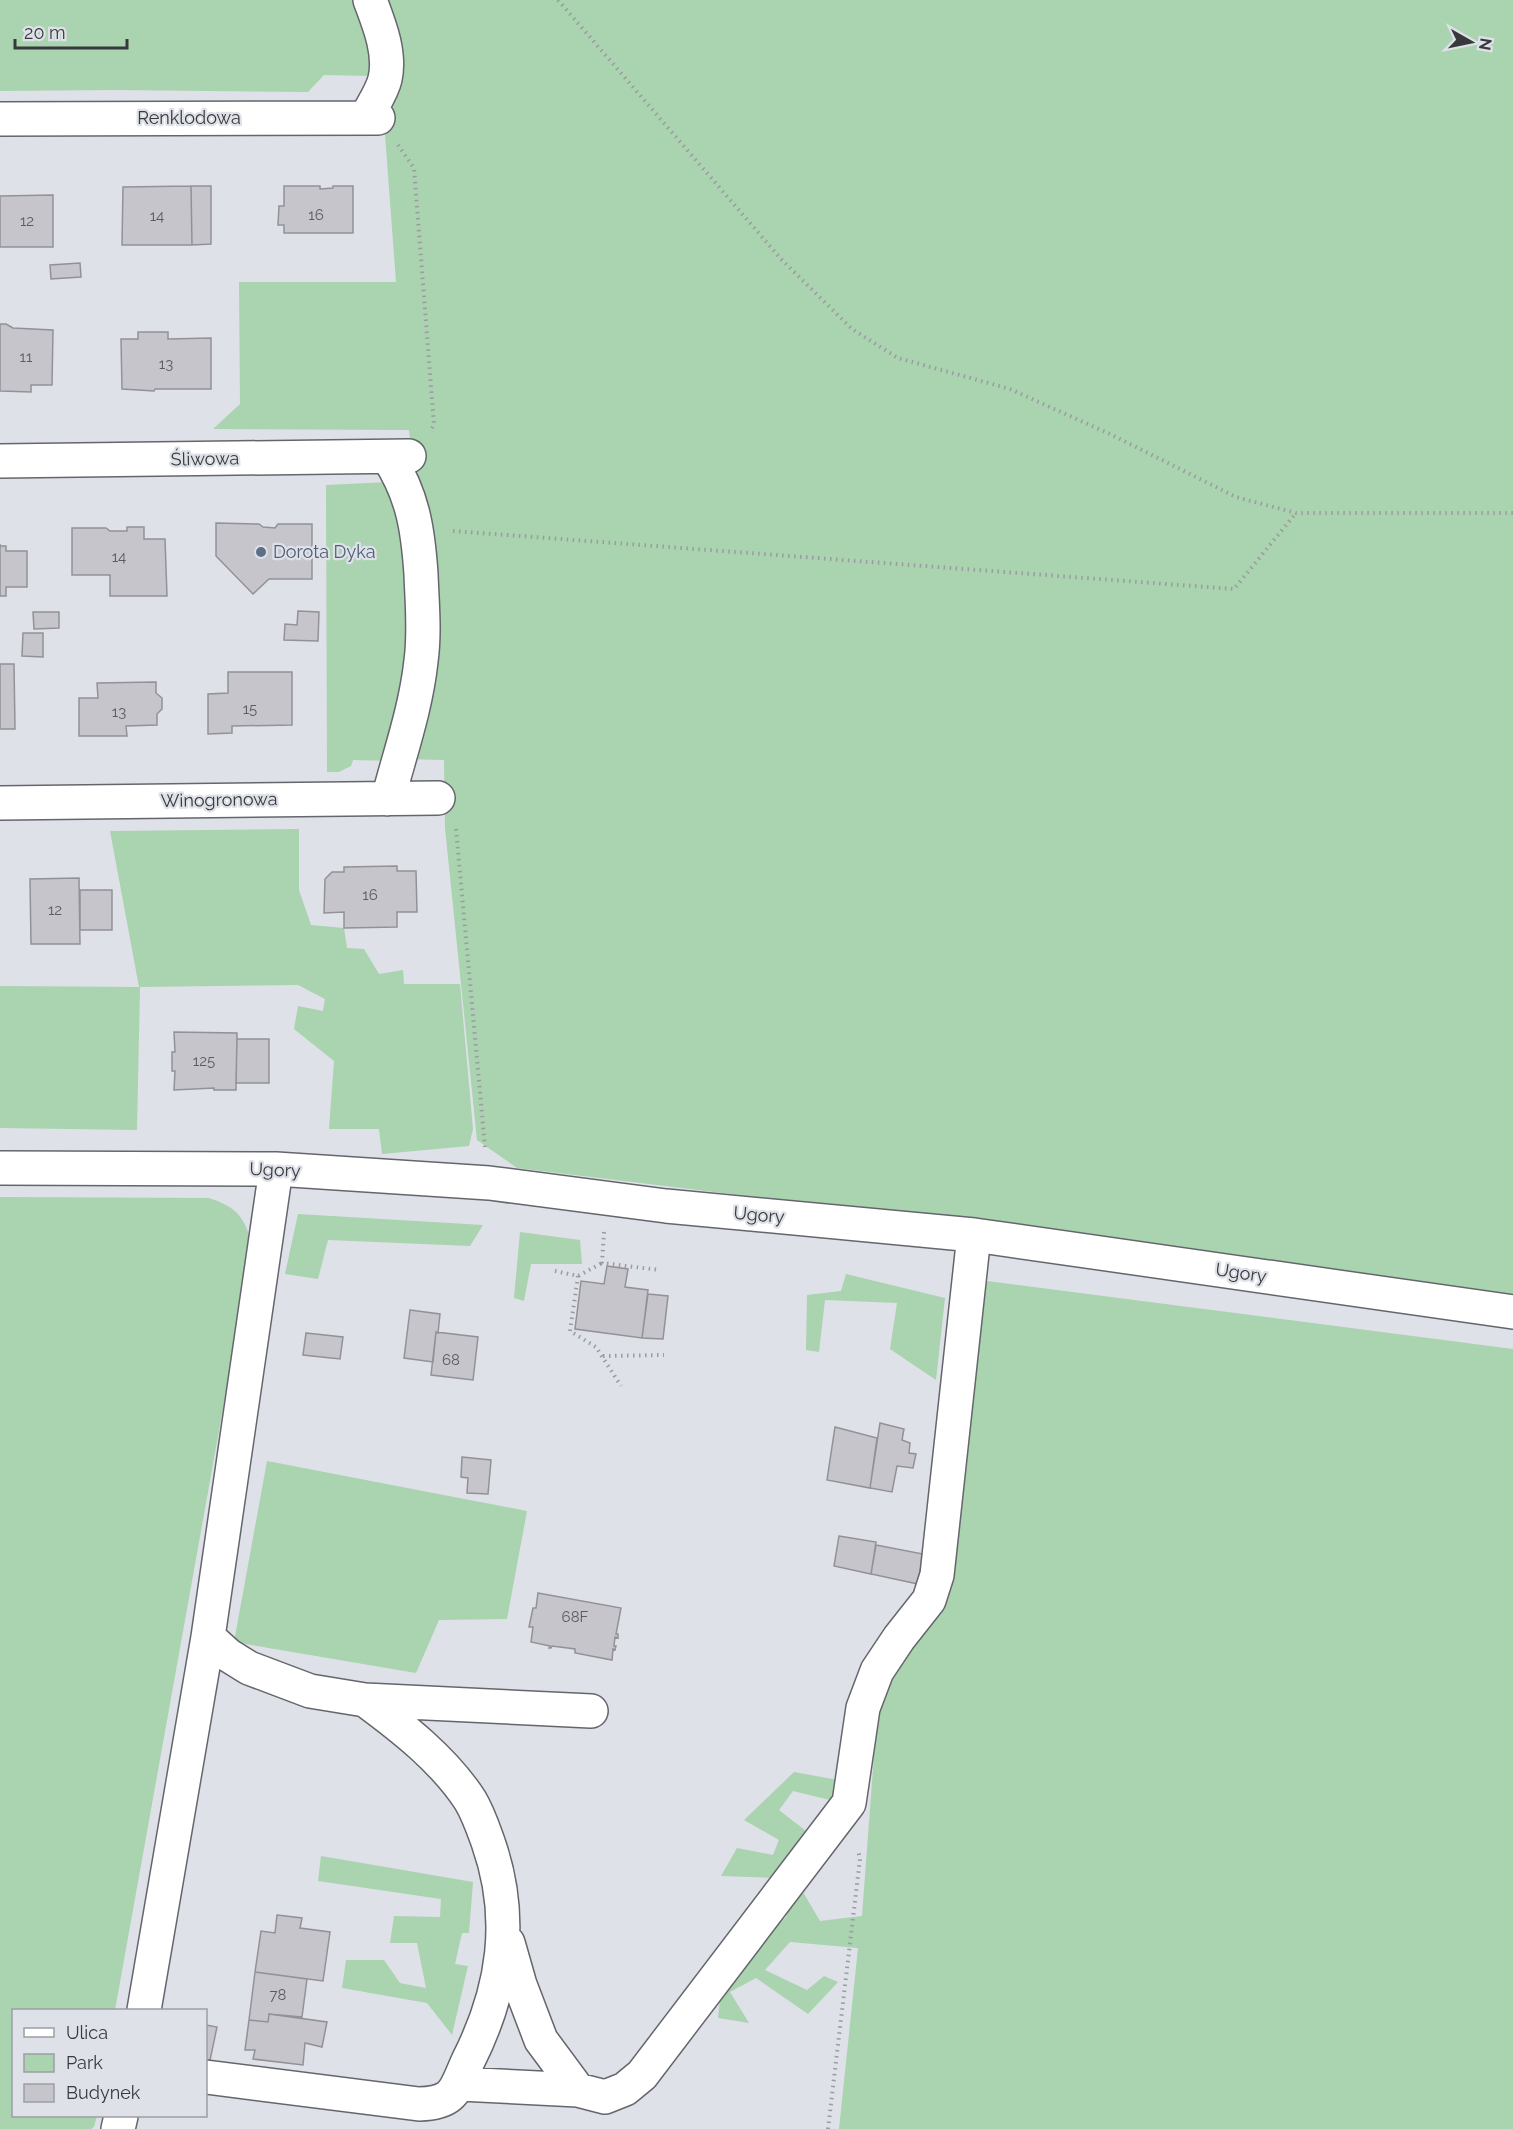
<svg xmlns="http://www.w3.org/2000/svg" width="1513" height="2129" viewBox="0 0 1513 2129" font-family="Raleway,sans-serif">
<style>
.green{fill:#aad3af}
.building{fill:#c7c5cc;stroke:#939198;stroke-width:1.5}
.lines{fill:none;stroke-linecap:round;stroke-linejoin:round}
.minor-casing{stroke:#64666c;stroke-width:36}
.path{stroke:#9a9ca1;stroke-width:4;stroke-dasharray:1.5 4.5;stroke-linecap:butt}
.minor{stroke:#fff;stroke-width:33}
.service-dot{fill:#5c6f8a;stroke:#dee1e8;stroke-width:2}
.labels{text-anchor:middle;stroke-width:4.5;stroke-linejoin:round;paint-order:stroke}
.number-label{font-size:15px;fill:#5c5c60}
.street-label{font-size:18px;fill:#38393c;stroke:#dee1e8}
.service-label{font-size:18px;fill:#4e5e75;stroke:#dee1e8;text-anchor:start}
</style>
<rect width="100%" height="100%" fill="#dee1e8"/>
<path class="green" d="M0 0H359L377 76 324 75 308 92 115 90 0 91Z
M375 0H1513V1295L1004 1227 517 1168 477 1140 445 828 444 760 402 759 418 696 436 684 409 430 213 429 240 404 239 282H396Z
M389 482 401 491 417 627 393 761 353 760 351 766 339 772H327L326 485Z
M299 829V890L311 925 344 928 347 948 364 949 379 974 403 970 404 984H460L473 1129 469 1146 382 1154 379 1129H329L334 1061 294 1029 298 1006 323 1011 325 999 298 985 140 987 137 1130 0 1128V986L139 987 110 831Z
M0 1197 209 1198C237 1207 246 1218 252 1247L115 2010H14V2116H97L94 2127 91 2129H0Z
M298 1214 483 1225 470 1246 328 1240 318 1279 285 1274Z
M520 1232 580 1240 582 1264H531L524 1301 514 1298Z
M846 1274 945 1298 936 1380 890 1349 897 1303 825 1300 819 1352 806 1350 807 1295 841 1291Z
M979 1280 1513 1349V2129H839L858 1948 790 1942 765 1970 807 1990 824 1976 838 1982 808 2014 756 1978 730 1992 749 2023 718 2018 722 1981 787 1916 782 1903 800 1887 820 1921 862 1916 878 1701 940 1602Z
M267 1461 527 1511 507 1619 439 1620 416 1673 234 1642Z
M794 1772 838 1780 834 1801 793 1791 779 1810 806 1831 775 1878 721 1876 737 1848 773 1855 779 1840 744 1820Z
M321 1856 473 1882 469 1933H462L455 1964 468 1966 452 2035 427 2003 342 1988 346 1960H384L400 1983 426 1988 417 1943H390L394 1916 440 1917 441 1899 318 1881Z"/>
<path class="building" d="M191 186 192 245H122L123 187Z
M191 186H211V244L192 245Z
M284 186H320V189L333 188V186H353V233H284V225H278L279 206H284Z
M53 195V247H0V196Z
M80 263 81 277 51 279 50 265Z
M0 324H6L13 328 53 330 52 385H31V392L0 391Z
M138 332H168V339L211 338V389H155L154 391 122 389 121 339H138Z
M216 523 259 524 263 527 275 528 278 524H312V579H269L253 594 216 556Z
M127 527H144V539H165L167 596H110V575H72V528H106L110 531H127Z
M0 544V546H6V551H27V587H6V596H0Z
M298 611 319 612 318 641 284 640 285 624 297 625Z
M33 612H59V628L34 629Z
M23 633H43V657L22 656Z
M0 664H14L15 729H0Z
M228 672H292V725L232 726V733L208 734V694L228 693Z
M156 682V693L162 698V709L157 714V725L126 726 127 736H79V698H98L97 683Z
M397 866V871H416L417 912H397V927L344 928V912L324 913 325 879 332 872H344V867Z
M79 878 80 944H31L30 879Z
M80 890H112V930H80Z
M174 1032 237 1033 236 1090H214V1088L174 1090 175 1071H172V1052H175Z
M237 1039H269V1083H236Z
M607 1266 628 1269 625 1287 648 1290 642 1338 575 1329 581 1281 604 1284Z
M648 1294 668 1296 663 1339 642 1338Z
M410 1310 440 1314 438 1333 436 1332 433 1362 404 1358Z
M436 1332 478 1337 473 1380 431 1375Z
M306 1333 343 1337 340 1359 303 1355Z
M880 1423 904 1429 902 1440 910 1443 909 1453 916 1454 913 1468 897 1466 892 1492 870 1488Z
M835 1427 877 1438 870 1488 827 1480Z
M462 1457 491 1460 488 1494 467 1493 468 1478 461 1477Z
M839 1536 876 1542 871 1574 834 1566Z
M876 1545 923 1554 918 1584 871 1574Z
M538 1593 621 1608 616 1634H618V1638L615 1637 614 1646H616L615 1650 613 1649 612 1660 575 1653V1649L552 1646 551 1648H549L550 1646 531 1642 533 1627H529L533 1608H536Z
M277 1915 302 1918 300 1928 330 1932 323 1981 255 1972 261 1931 275 1933Z
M255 1972 307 1979 302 2017 269 2014 268 2022 249 2020Z
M269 2014 327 2022 322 2047 305 2043 303 2065 253 2059 255 2050H245L249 2020 268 2022Z
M206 2025 217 2027 209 2065 206 2064Z"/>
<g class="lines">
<g class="minor-casing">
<path id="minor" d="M366 118C372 106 382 92 385 79 391 53 379 24 370 0
M0 119 378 118
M0 461 409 456
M388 799C400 753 416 708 421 661 425 632 422 603 421 574 418 530 413 495 388 457
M0 803 438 798
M0 1168 276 1169 489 1183 666 1206 974 1235 1513 1312
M208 1637 228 1655 249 1668 310 1691 365 1700 591 1711
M508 1943 520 1985 541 2040 578 2090
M144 2010 208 1637 276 1169
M206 2077 419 2104C456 2103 455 2089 468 2061 504 1990 515 1918 488 1842 483 1828 478 1813 470 1800 444 1760 403 1728 365 1700
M460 2084 578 2090 605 2097 625 2089 642 2075 849 1803 863 1708 877 1671 899 1638 929 1600 937 1575 974 1235
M118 2129 121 2116"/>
</g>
<path class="path" d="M558 0 781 259 852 329 898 358 1010 389 1112 435 1236 497 1296 513H1513
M398 145 414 168 434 425 432 428
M453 531 1234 589 1296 513
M456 829 485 1147
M604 1232 602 1263 660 1270
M555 1271 578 1276 602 1263
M578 1276 570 1331 596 1347 621 1386
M603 1356 664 1355
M828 2129 860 1859 858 1850"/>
<use href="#minor" class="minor"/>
</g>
<circle class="service-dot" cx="261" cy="552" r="6"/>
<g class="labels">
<g class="number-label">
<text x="316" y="220">16</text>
<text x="157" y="221">14</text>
<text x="27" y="226">12</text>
<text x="26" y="362">11</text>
<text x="166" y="369">13</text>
<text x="119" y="562">14</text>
<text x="250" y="714">15</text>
<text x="119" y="717">13</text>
<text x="370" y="900">16</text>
<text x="55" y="915">12</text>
<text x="204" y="1066">125</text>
<text x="451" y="1365">68</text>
<text x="575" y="1622">68F</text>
<text x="278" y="2000">78</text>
</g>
<g class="street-label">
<text x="189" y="124">Renklodowa</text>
<text transform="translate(205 459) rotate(-1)" y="6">Śliwowa</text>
<text transform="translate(219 800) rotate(-1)" y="6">Winogronowa</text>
<text transform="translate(275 1170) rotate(2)" y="6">Ugory</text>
<text transform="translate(759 1215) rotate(5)" y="6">Ugory</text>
<text transform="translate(1241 1273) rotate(8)" y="6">Ugory</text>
</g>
<g class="service-label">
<text x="273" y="558">Dorota Dyka</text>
</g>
</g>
<rect x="12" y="2009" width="195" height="108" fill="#dee1e8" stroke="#9c9ea3" stroke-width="1.5"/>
<rect x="24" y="2028" width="30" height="9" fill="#ffffff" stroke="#9c9ea3" stroke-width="1.5"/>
<text x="66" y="2039" font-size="18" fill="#38393c">Ulica</text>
<rect x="24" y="2054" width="30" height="18" fill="#aad3af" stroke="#9c9ea3" stroke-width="1.5"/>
<text x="66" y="2069" font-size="18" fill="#38393c">Park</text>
<rect x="24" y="2084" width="30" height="18" fill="#c7c5cc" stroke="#9c9ea3" stroke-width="1.5"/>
<text x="66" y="2099" font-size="18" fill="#38393c">Budynek</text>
<g transform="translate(1471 42) rotate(99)" stroke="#dee1e8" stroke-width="4.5" paint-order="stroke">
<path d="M0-4.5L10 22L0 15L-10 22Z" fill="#38393c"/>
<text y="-9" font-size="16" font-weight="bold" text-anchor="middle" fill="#38393c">N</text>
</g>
<path d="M15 39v9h112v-9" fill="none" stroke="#38393c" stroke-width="3"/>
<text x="24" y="39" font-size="18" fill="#38393c" stroke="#dee1e8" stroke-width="4.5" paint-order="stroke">20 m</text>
</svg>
